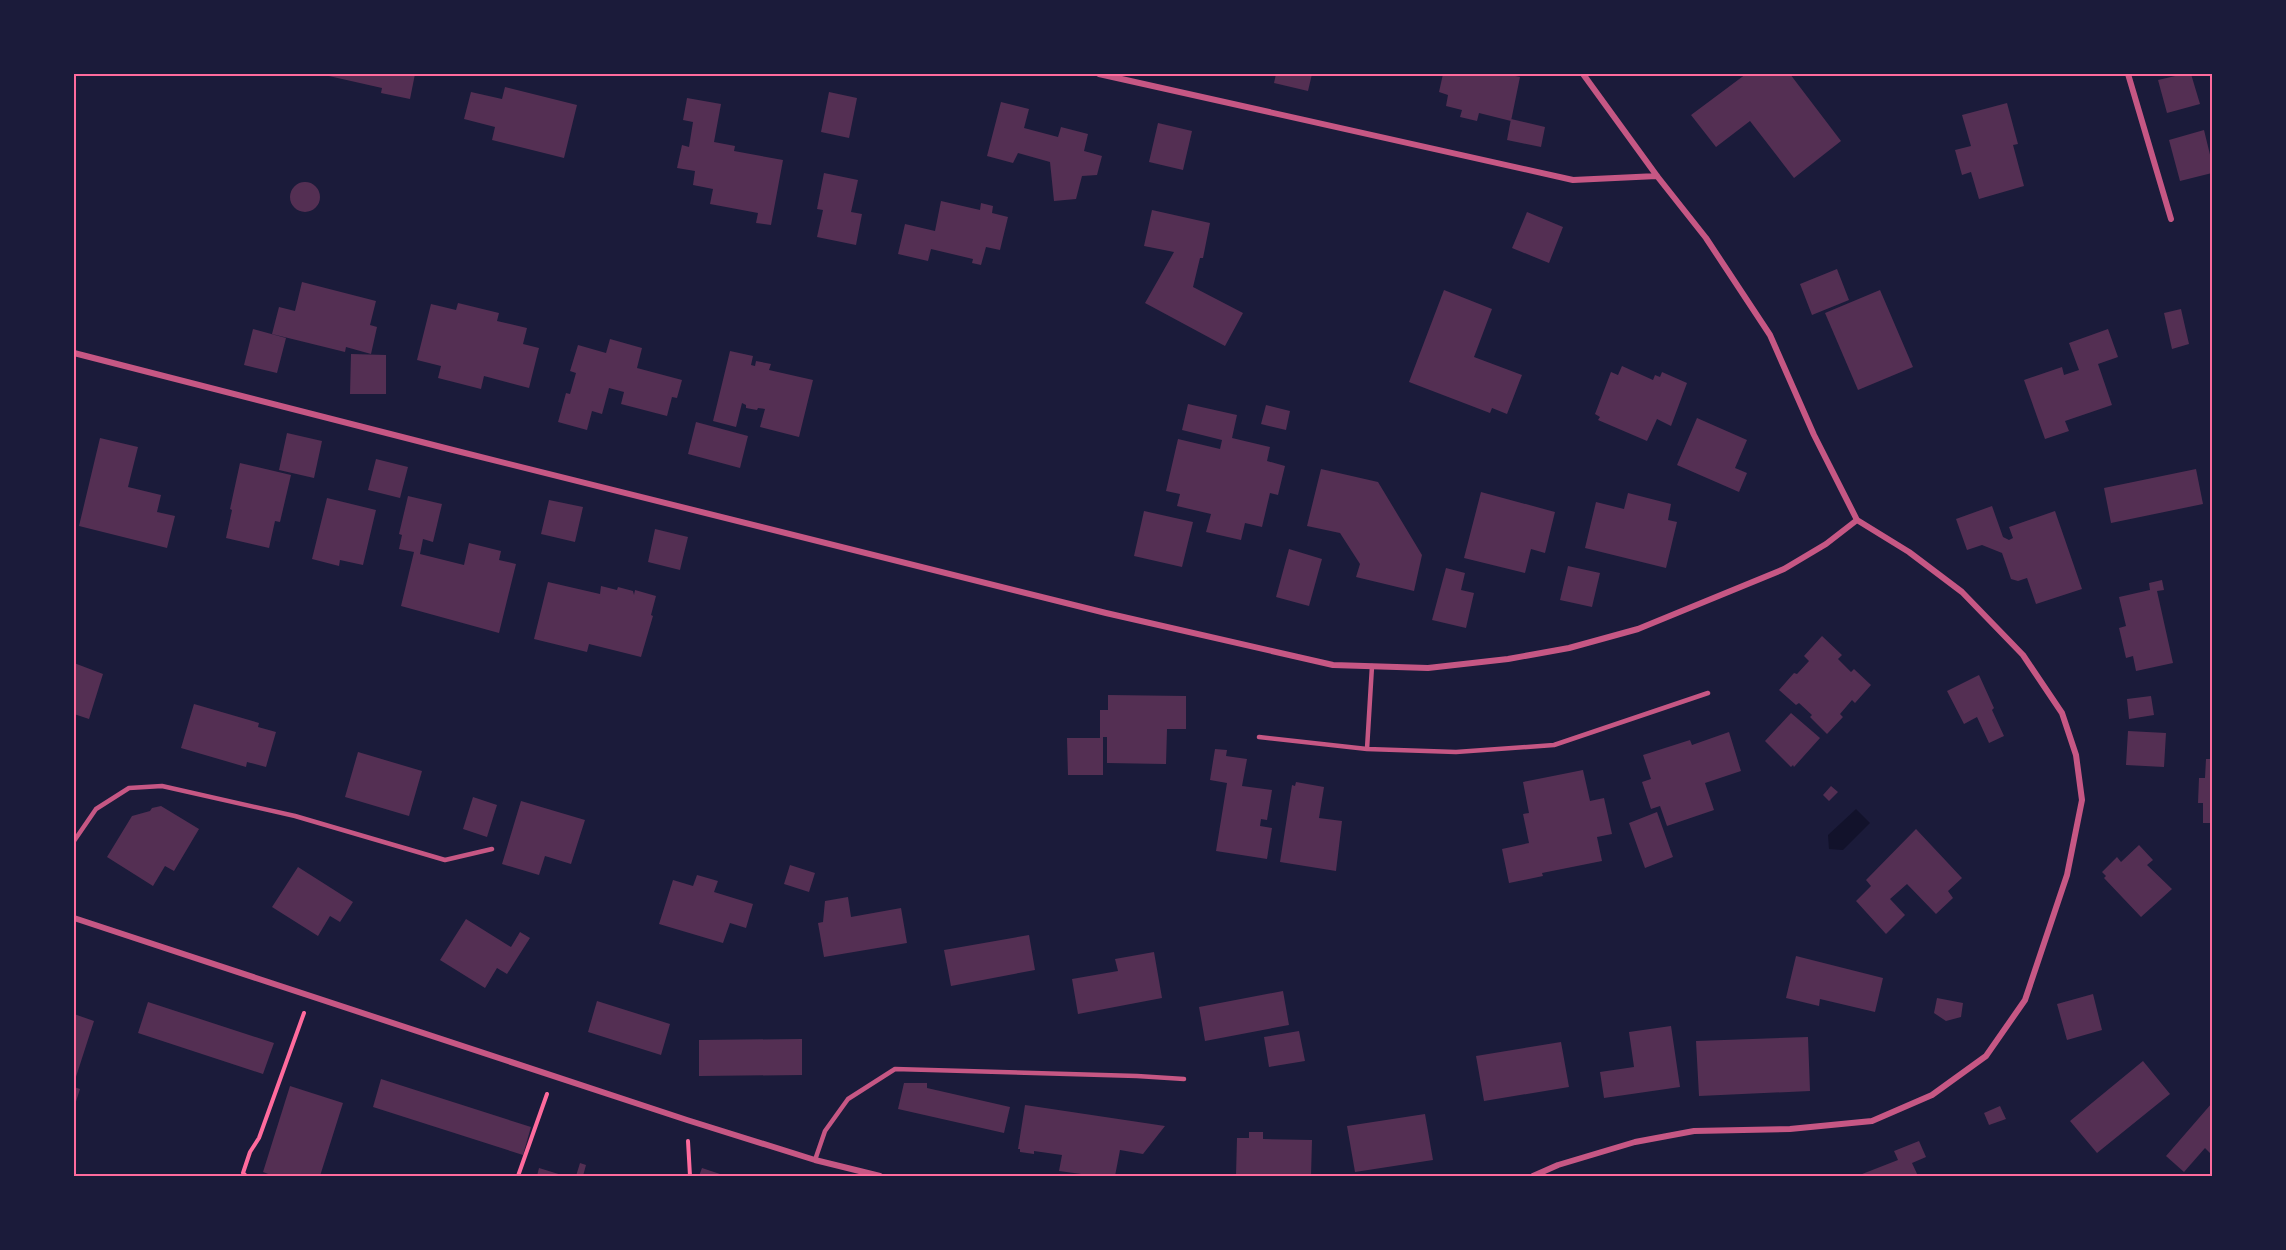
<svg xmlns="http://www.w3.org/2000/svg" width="2286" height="1250" viewBox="0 0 2286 1250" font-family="'DM Sans',sans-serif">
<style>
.water{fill:#12122b}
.building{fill:#542f53}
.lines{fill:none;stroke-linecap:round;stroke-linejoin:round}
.path{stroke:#ff6b9d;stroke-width:4}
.service{stroke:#c65784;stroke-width:4.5}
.minor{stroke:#c65784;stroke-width:6}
.neatline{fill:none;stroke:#ff6b9d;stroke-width:2}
</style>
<rect width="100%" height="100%" fill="#1b1b3a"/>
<path class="water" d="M1856 809 1870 823 1843 850 1829 849 1828 835Z"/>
<path class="building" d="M320 74H415L410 99 381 93 382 88Z
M1276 74H1312L1308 91 1274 83Z
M1443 74H1506L1520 77 1511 121 1479 113 1477 121 1460 117 1462 110 1446 106 1448 95 1439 92Z
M1746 74H1790L1841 141 1794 178 1750 121 1716 147 1691 115Z
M2184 74H2191L2200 104 2167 113 2158 80Z
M505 87 577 105 564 158 492 140 495 127 464 119 471 92 502 99Z
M829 92 857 98 849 138 821 132Z
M687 98 721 104 714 142 735 146 734 151 783 160 771 225 756 223 758 213 710 204 713 189 693 185 695 171 677 168 682 145 689 147 693 122 683 120Z
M1001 102 1029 109 1024 128 1058 137 1061 127 1088 134 1084 151 1102 156 1097 175 1082 176 1076 199 1054 201 1050 162 1018 153 1013 163 987 156Z
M2007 103 2018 144 2013 145 2024 186 1979 199 1971 172 1962 175 1955 150 1971 146 1962 115Z
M1511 119 1545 127 1541 147 1507 140Z
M1158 123 1192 131 1183 170 1149 162Z
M2204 130 2212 163V173L2180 181 2169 140Z
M824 173 858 180 851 212 862 214 856 245 817 237 823 210 817 209Z
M290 197a15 15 0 1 1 30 0a15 15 0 1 1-30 0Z
M941 201 980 210 981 203 993 206 992 213 1008 217 1000 250 986 247 981 265 972 263 973 259 931 249 928 261 898 254 905 224 935 231Z
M1152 210 1210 223 1203 258H1200L1193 287 1243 313 1225 346 1145 303 1174 252 1144 246Z
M1527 212 1563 227 1549 263 1512 248Z
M1837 269 1849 300 1812 315 1800 284Z
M302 282 376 301 370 325 377 327 371 354 346 347 345 352 272 334 279 307 295 311Z
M1444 290 1492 309 1474 357 1522 375 1507 414 1492 408 1490 413 1409 382Z
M1880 290 1913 367 1858 390 1825 313Z
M458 303 499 313 497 321 527 328 523 344 539 348 529 388 484 376 481 389 438 378 441 366 417 360 431 304 456 310Z
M2181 309 2189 344 2172 349 2164 313Z
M253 329 286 338 277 373 244 365Z
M2108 329 2118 357 2098 364 2112 405 2065 421 2069 431 2045 439 2024 380 2062 367 2064 375 2079 370 2069 343Z
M610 339 642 348 637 368 682 380 677 398 672 397 667 416 621 404 624 392 609 388 602 414 592 411 587 430 558 422 566 393 570 394 576 373 570 371 578 345 606 353Z
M730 351 753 356 751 365 755 366 756 361 771 364 769 370 813 380 799 437 760 427 765 409 758 408 757 410 746 408V405L742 403 736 427 713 421Z
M351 354 386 355V394H350Z
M1622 366 1653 380 1655 375 1660 377 1662 372 1687 383 1671 426 1657 419 1647 441 1598 420 1600 417 1595 414 1611 372 1618 375Z
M1188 404 1237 415 1232 438 1270 447 1267 461 1285 466 1278 495 1270 493 1262 527 1245 523 1241 540 1206 532 1211 514 1177 506 1180 494 1166 491 1178 439 1220 449 1222 440 1182 430Z
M1266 405 1290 411 1286 430 1261 424Z
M1697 418 1747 440 1735 468 1747 473 1739 492 1677 465Z
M696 422 748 436 740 468 688 454Z
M287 433 322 441 314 478 279 470Z
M100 438 138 447 128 487 161 495 157 512 175 516 167 548 79 526Z
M376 459 408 467 400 498 368 490Z
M240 463 291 475 280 522 275 521 269 548 226 538 232 510 230 509Z
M1321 469 1378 482 1422 555 1414 591 1356 577 1360 564 1340 533 1307 526Z
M2196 469 2203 504 2111 523 2104 488Z
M1481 492 1555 512 1545 553 1531 549 1525 573 1464 558Z
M1628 493 1671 504 1668 520 1677 522 1666 568 1585 548 1596 502 1624 509Z
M408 496 442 504 433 542 423 539 420 554 464 565 469 543 501 551 499 560 516 564 499 633 401 606 414 552 399 549 402 535 399 534Z
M327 498 376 510 363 565 340 560 339 566 312 559Z
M549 500 583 507 575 542 541 534Z
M1992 506 2003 537 2009 540 2013 538 2009 527 2055 511 2082 589 2036 604 2027 578 2018 581 2011 579 2002 553 1982 545 1967 550 1956 519Z
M1144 511 1193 522 1182 567 1134 556Z
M655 529 688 537 680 570 648 562Z
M1289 549 1322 559 1309 606 1276 597Z
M1568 566 1600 573 1592 607 1560 600Z
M1446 568 1465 573 1461 590 1474 593 1466 628 1432 620Z
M2162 580 2164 590 2157 591 2173 663 2136 671 2133 656 2126 658 2119 628 2126 626 2119 597 2150 590 2149 583Z
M548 582 600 594 601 586 617 590 618 587 633 591 634 595 635 590 656 596 651 615 653 616 641 657 589 644 587 652 534 639Z
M1822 636 1842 655 1838 659 1851 672 1854 669 1871 685 1855 703 1852 700 1840 714 1843 717 1827 734 1810 717 1812 715 1799 703 1796 705 1779 690 1794 673 1797 674 1809 661 1804 656Z
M74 663 103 674 89 719 74 714Z
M1979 675 1994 708 1992 710 2004 736 1989 743 1977 717 1964 724 1947 691Z
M1108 695 1186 696V729H1167L1166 764 1107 763V737H1103V775H1068L1067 738H1100V710H1108Z
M2151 696 2154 715 2129 719 2127 699Z
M194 704 259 723 258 727 276 732 266 767 247 762 246 767 181 748Z
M1791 713 1820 738 1794 767 1793 765 1791 767 1765 741Z
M2128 731 2166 733 2164 767 2126 765Z
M1729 732 1741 771 1705 783 1714 810 1667 826 1660 806 1651 809 1642 782 1651 779 1643 755 1690 740 1692 745Z
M1215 749 1227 750 1226 756 1247 759 1242 786 1272 790 1267 820 1261 819 1260 826 1272 828 1267 859 1216 851 1227 783 1210 780Z
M358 752 422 771 409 816 345 797Z
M2206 759H2212V823H2203V803H2198L2199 778H2205Z
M1583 770 1590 801 1604 798 1612 834 1597 837 1602 861 1542 873 1543 876 1509 883 1502 849 1529 843 1523 814 1529 813 1523 782Z
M1296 782 1324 787 1319 818 1342 821 1336 871 1280 862 1292 785 1295 786Z
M1831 786 1838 792 1829 801 1823 795Z
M473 797 497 805 487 837 463 829Z
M521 801 585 820 571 864 545 856 539 875 502 864Z
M161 806 199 829 174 871 165 866 153 886 107 857 132 816 150 811 152 808Z
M1657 812 1673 857 1645 868 1629 823Z
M1916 829 1962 878 1948 891 1953 898 1936 914 1907 884 1890 899 1905 915 1886 934 1856 901 1871 886 1866 880Z
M2139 845 2153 860 2147 865 2172 889 2141 917 2104 878 2106 876 2102 872 2117 857 2121 862Z
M790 865 815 873 809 892 784 884Z
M298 867 353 902 340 922 330 916 318 936 272 907Z
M697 875 718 881 714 892 753 904 746 928 730 923 723 943 659 924 673 880 693 886Z
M848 897 851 917 901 908 907 943 824 957 818 923 823 922 825 901Z
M466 919 511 947 520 932 530 938 507 974 497 968 485 988 440 960Z
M1029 935 1035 970 951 986 944 950Z
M1154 952 1162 998 1078 1014 1072 979 1118 971 1115 959Z
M1796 956 1883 978 1875 1012 1820 999 1819 1006 1786 998Z
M1283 991 1289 1025 1205 1041 1199 1007Z
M2093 994 2102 1030 2067 1040 2057 1004Z
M1937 998 1963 1003 1961 1017 1946 1021 1934 1013Z
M597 1001 670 1024 661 1055 588 1032Z
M148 1002 274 1043 263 1074 138 1033Z
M74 1014 94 1021 74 1083Z
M1671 1026 1680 1087 1604 1098 1600 1072 1634 1067 1629 1032Z
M1299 1031 1305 1061 1269 1067 1264 1037Z
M1808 1037 1810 1091 1699 1096 1696 1041Z
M802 1039V1075L699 1076V1040Z
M1561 1042 1569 1087 1484 1101 1476 1056Z
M2143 1061 2170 1094 2097 1153 2070 1121Z
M381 1079 531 1127 523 1155 373 1107Z
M904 1083H927V1088L1010 1107 1004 1133 898 1109Z
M290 1086 343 1103 320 1176H271V1175L263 1172Z
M74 1087 80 1089 74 1108Z
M2212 1103V1155L2205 1148 2184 1172 2166 1156Z
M1025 1105 1165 1126 1143 1154 1120 1150 1115 1176H1096L1059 1171 1062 1155 1034 1151V1154L1020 1152V1149H1018Z
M2000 1106 2006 1119 1989 1125 1984 1113Z
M1425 1114 1433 1160 1355 1172 1347 1126Z
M1249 1132H1263V1139L1312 1140 1311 1176H1236L1237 1138H1249Z
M1919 1141 1926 1157 1912 1163 1918 1176H1857L1898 1160 1894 1151Z
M580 1163 586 1165 583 1176H576Z
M539 1168 565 1176H537Z
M702 1168 726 1176H699Z"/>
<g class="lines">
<path class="path" d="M688 1141 690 1176
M246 1176 243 1173 250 1152 259 1138 304 1013
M518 1176 547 1094"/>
<path class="service" d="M1372 666 1367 749 1456 752 1554 745 1708 693
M1259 737 1367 749
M74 841 96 809 129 788 162 786 295 816 445 860 492 849
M815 1160 825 1131 848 1099 895 1069 1137 1076 1184 1079"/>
<path class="minor" d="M1099 74 1573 180 1657 176
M1583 74 1657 176 1706 238 1770 335 1814 435 1857 520
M2128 74 2171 219
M74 353 449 449 1106 613 1333 665 1428 668 1508 659 1569 648 1638 629 1784 569 1826 544 1857 520
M74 918 687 1120 815 1160 880 1176
M1533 1176 1558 1165 1635 1142 1694 1131 1790 1129 1872 1121 1932 1095 1986 1056 2025 1000 2067 875 2082 800 2076 755 2062 713 2023 655 1962 592 1909 552 1857 520"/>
</g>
<rect width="2286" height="1250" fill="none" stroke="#1b1b3a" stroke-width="150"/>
<rect x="75" y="75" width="2136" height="1100" class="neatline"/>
</svg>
